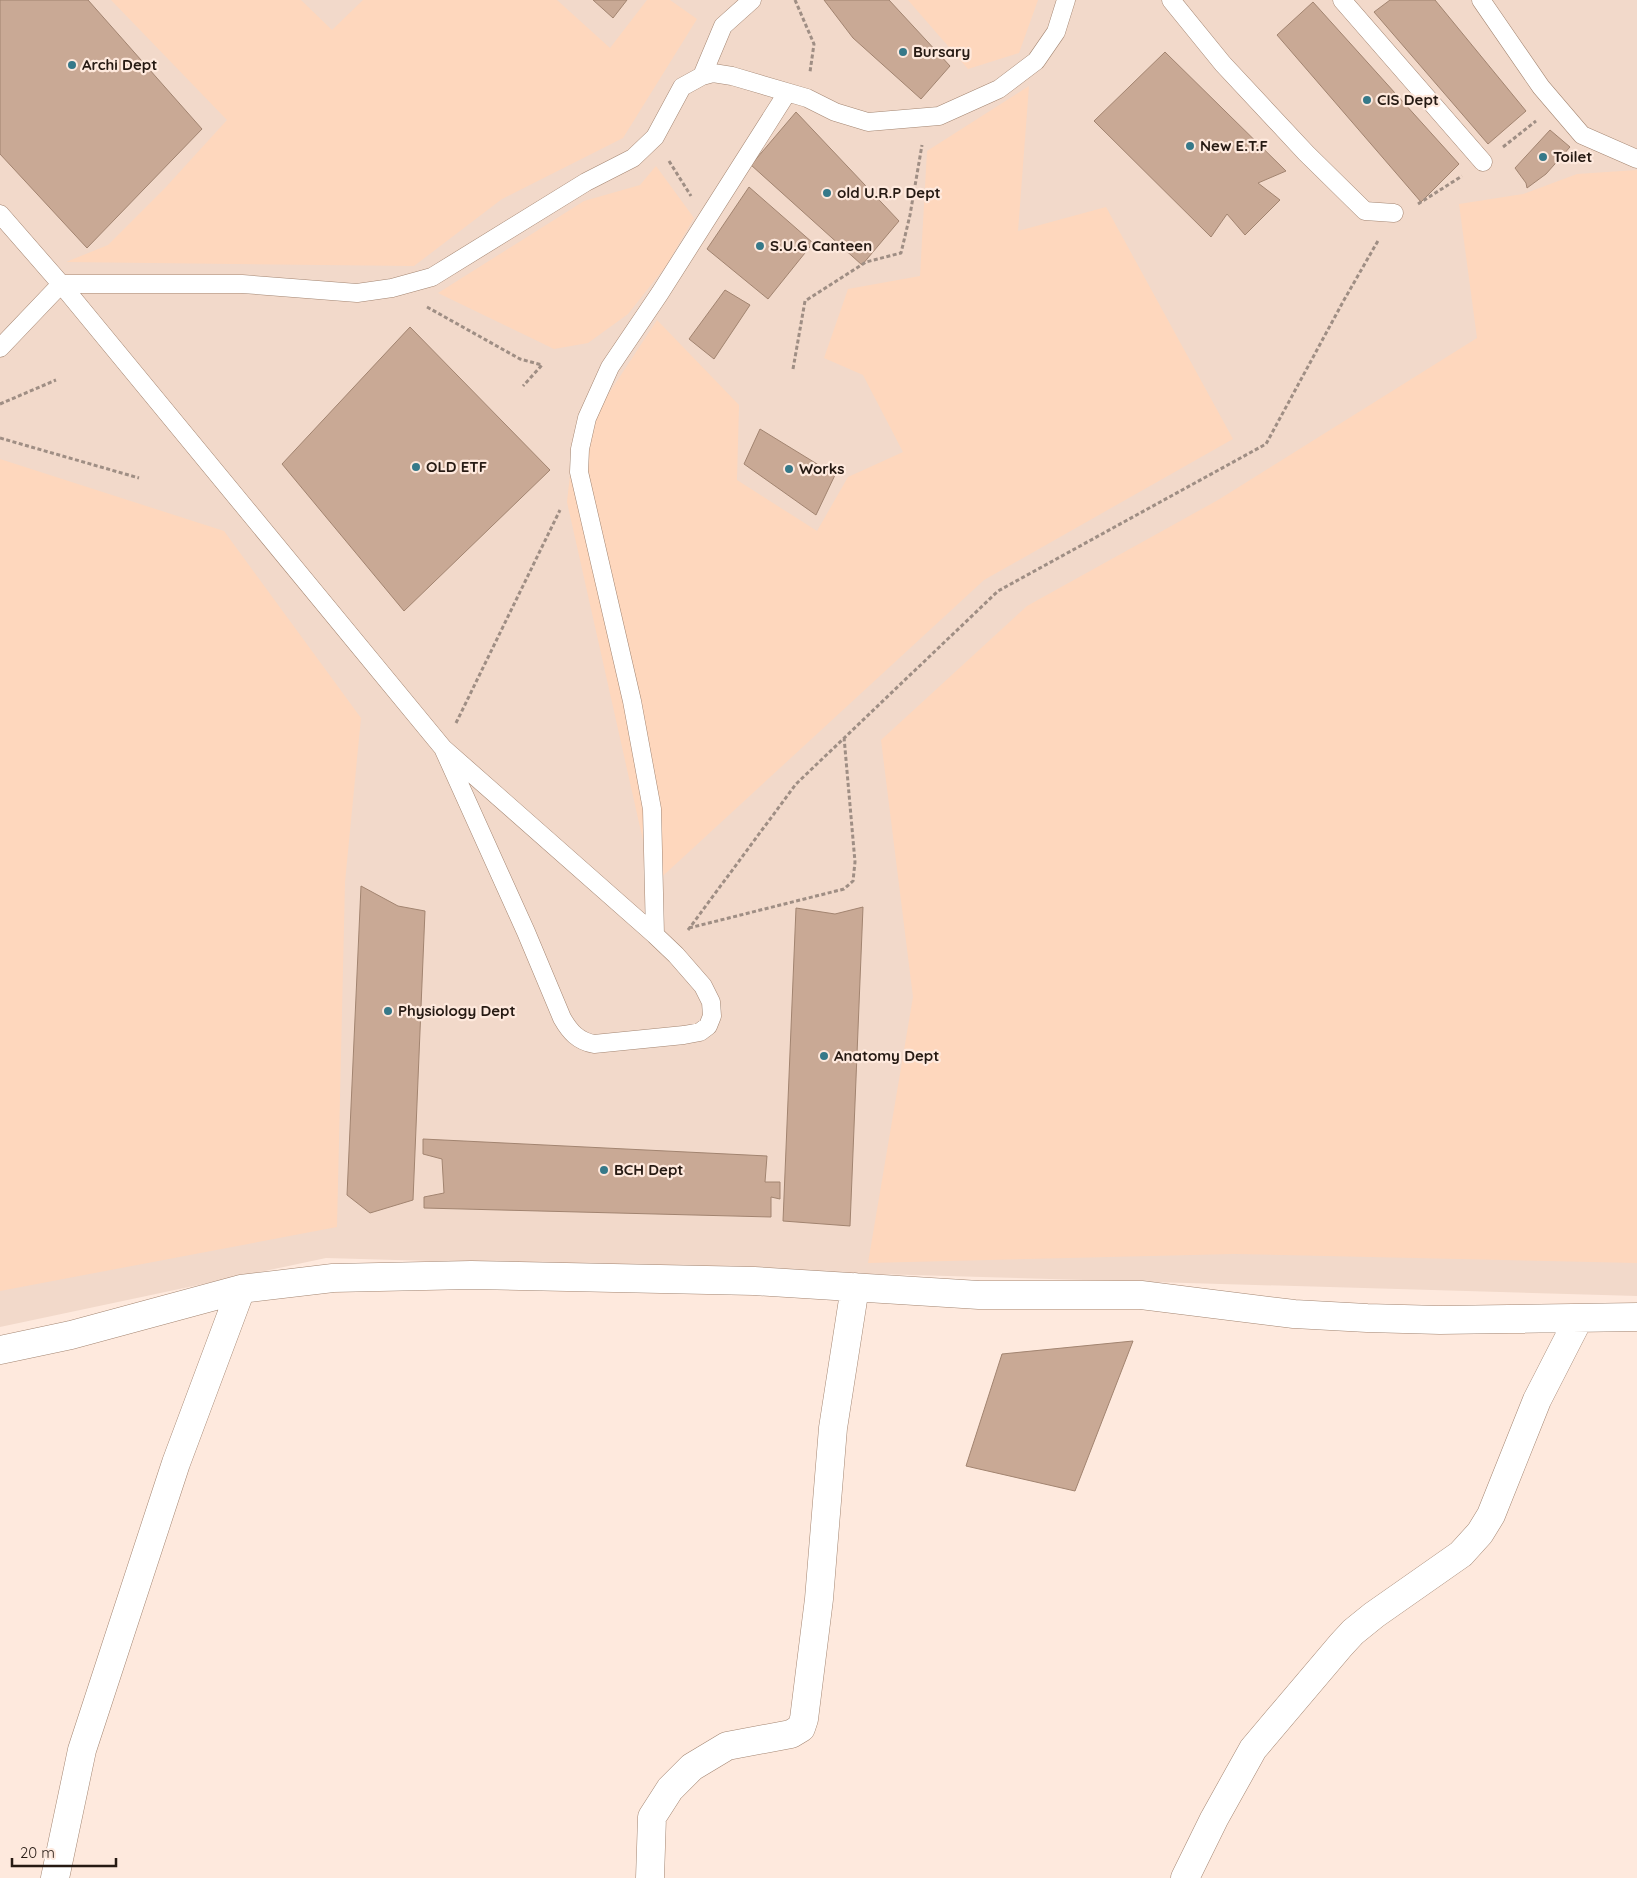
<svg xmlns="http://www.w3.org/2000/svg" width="1637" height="1878" viewBox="0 0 1637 1878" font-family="Quicksand,sans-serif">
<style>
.built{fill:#f2d9ca}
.green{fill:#fed7bd}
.building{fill:#c9a995;stroke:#a28470}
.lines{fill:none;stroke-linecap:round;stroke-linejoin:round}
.lane-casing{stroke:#a38571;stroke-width:19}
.street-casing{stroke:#a38571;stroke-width:29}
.path{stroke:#9f8e84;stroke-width:3;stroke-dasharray:4 2.5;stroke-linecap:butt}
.lane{stroke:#fff;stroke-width:18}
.street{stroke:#fff;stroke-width:28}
.poi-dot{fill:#367989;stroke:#fee9dd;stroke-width:2}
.labels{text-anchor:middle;stroke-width:4.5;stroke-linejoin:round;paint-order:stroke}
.poi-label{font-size:15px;font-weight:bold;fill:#261a13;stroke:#fee9dd;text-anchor:start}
</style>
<rect width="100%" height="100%" fill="#fee9dd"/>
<path class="built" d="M0 0H1637V1296L326 1258 0 1327Z"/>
<path class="green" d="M111 0H301L332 30 363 0H557L610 48 647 0H670L697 19 623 138 502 199 414 266 66 262 108 245 166 187 227 120Z
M908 0H1038L1019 53 968 69Z
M1029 86 1018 231 1106 207 1233 439 984 580 653 885 567 502 573 448 657 320 739 405 737 480 817 531 848 477 903 452 863 375 824 358 848 289 920 276 927 151Z
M656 166 694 218 666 266 628 314 588 343 554 349 438 293 584 201 640 185Z
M1637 170V1263L1234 1254 868 1263 913 997 881 740 1027 606 1218 500 1477 338 1459 204 1523 194 1577 174Z
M0 459 224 531 361 718 345 882 337 1227 0 1291Z"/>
<path class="building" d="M0 0H88L202 129 87 248 0 154Z
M593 0H627L613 18Z
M824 0H889L950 66 921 99 853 38Z
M1390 0H1435L1526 111 1488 144 1374 12Z
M1313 2 1459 164 1421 202 1277 35Z
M1165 52 1286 171 1258 183 1280 200 1245 235 1227 214 1211 237 1094 121Z
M796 112 899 221 862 265 751 165Z
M1550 130 1570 147 1546 174 1527 188 1526 183 1515 168Z
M749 187 813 243 768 299 707 249Z
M725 290 750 305 714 359 689 339Z
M410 327 550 470 404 611 282 464Z
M760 429 835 475 816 515 744 464Z
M361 886 398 906 425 911 413 1200 370 1213 347 1195Z
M863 907 850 1226 783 1221 796 908 835 914Z
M423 1139 767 1156 765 1182H780V1199L771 1197V1217L424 1208V1197L444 1193 442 1159 423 1154Z
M1133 1341 1075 1491 966 1466 1002 1354Z"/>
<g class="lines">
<g class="lane-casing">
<path id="lane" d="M1171 0 1223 64 1306 153 1365 211 1394 213
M1342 0 1483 162
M1481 0 1541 87 1582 135 1637 159
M702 76 723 26 752 0
M0 214 61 284 443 748 655 935 676 955 703 986 711 1002 712 1016 708 1026 700 1032 684 1035 594 1044C578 1041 570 1032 562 1018L526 932 443 748
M0 348 61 284H242L357 293 392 288 432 277 586 182 633 158 655 137 682 87 702 76 713 73 732 76 807 98 835 112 868 122 939 116 999 89 1036 61 1056 32 1066 0
M655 935 652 809 632 701 579 472 580 449 587 418 610 367 660 293 787 93"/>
</g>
<g class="street-casing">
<path id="street" d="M0 1350 71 1335 241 1289 333 1278 471 1275 754 1281 979 1295H1141L1294 1314 1367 1318 1440 1320 1637 1317
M55 1878 82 1750 176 1463 241 1289
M650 1878 652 1817 670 1789 692 1767 727 1746 791 1734 801 1728 804 1719 819 1599 833 1428 855 1287
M1185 1878 1214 1819 1253 1749 1341 1645 1353 1632 1374 1615 1461 1554 1480 1533 1491 1515 1537 1400 1579 1318"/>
</g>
<path class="path" d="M795 0 814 44 810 72
M1503 147 1536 121
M669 161 691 196
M1418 204 1462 176
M427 307 520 359 542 365 523 386
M793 369 805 301 866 262 901 253 910 215 922 145
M0 404 56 380
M0 438 139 478
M456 723 560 510
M689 928 844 889 853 881 855 862 844 737
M688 930 796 784 998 591 1266 444 1344 300 1379 239"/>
<use href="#lane" class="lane"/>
<use href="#street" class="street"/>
</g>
<g class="poi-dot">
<circle cx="903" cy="52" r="5"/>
<circle cx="72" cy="65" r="5"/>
<circle cx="1367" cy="100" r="5"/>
<circle cx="1190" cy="146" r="5"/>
<circle cx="1543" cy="157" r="5"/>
<circle cx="827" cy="193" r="5"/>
<circle cx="760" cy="246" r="5"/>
<circle cx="416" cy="467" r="5"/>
<circle cx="789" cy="469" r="5"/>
<circle cx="388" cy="1011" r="5"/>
<circle cx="824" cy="1056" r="5"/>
<circle cx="604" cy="1170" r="5"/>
</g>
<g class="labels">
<g class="poi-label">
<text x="913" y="57">Bursary</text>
<text x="82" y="70">Archi Dept</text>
<text x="1377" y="105">CIS Dept</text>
<text x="1200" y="151">New E.T.F</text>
<text x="1553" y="162">Toilet</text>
<text x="837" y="198">old U.R.P Dept</text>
<text x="770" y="251">S.U.G Canteen</text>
<text x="426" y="472">OLD ETF</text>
<text x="799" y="474">Works</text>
<text x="398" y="1016">Physiology Dept</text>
<text x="834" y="1061">Anatomy Dept</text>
<text x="614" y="1175">BCH Dept</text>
</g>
</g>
<path d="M12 1858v8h104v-8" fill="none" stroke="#261a13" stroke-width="2.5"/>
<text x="20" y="1858" font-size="15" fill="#261a13" stroke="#fee9dd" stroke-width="4" paint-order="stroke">20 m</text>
</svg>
